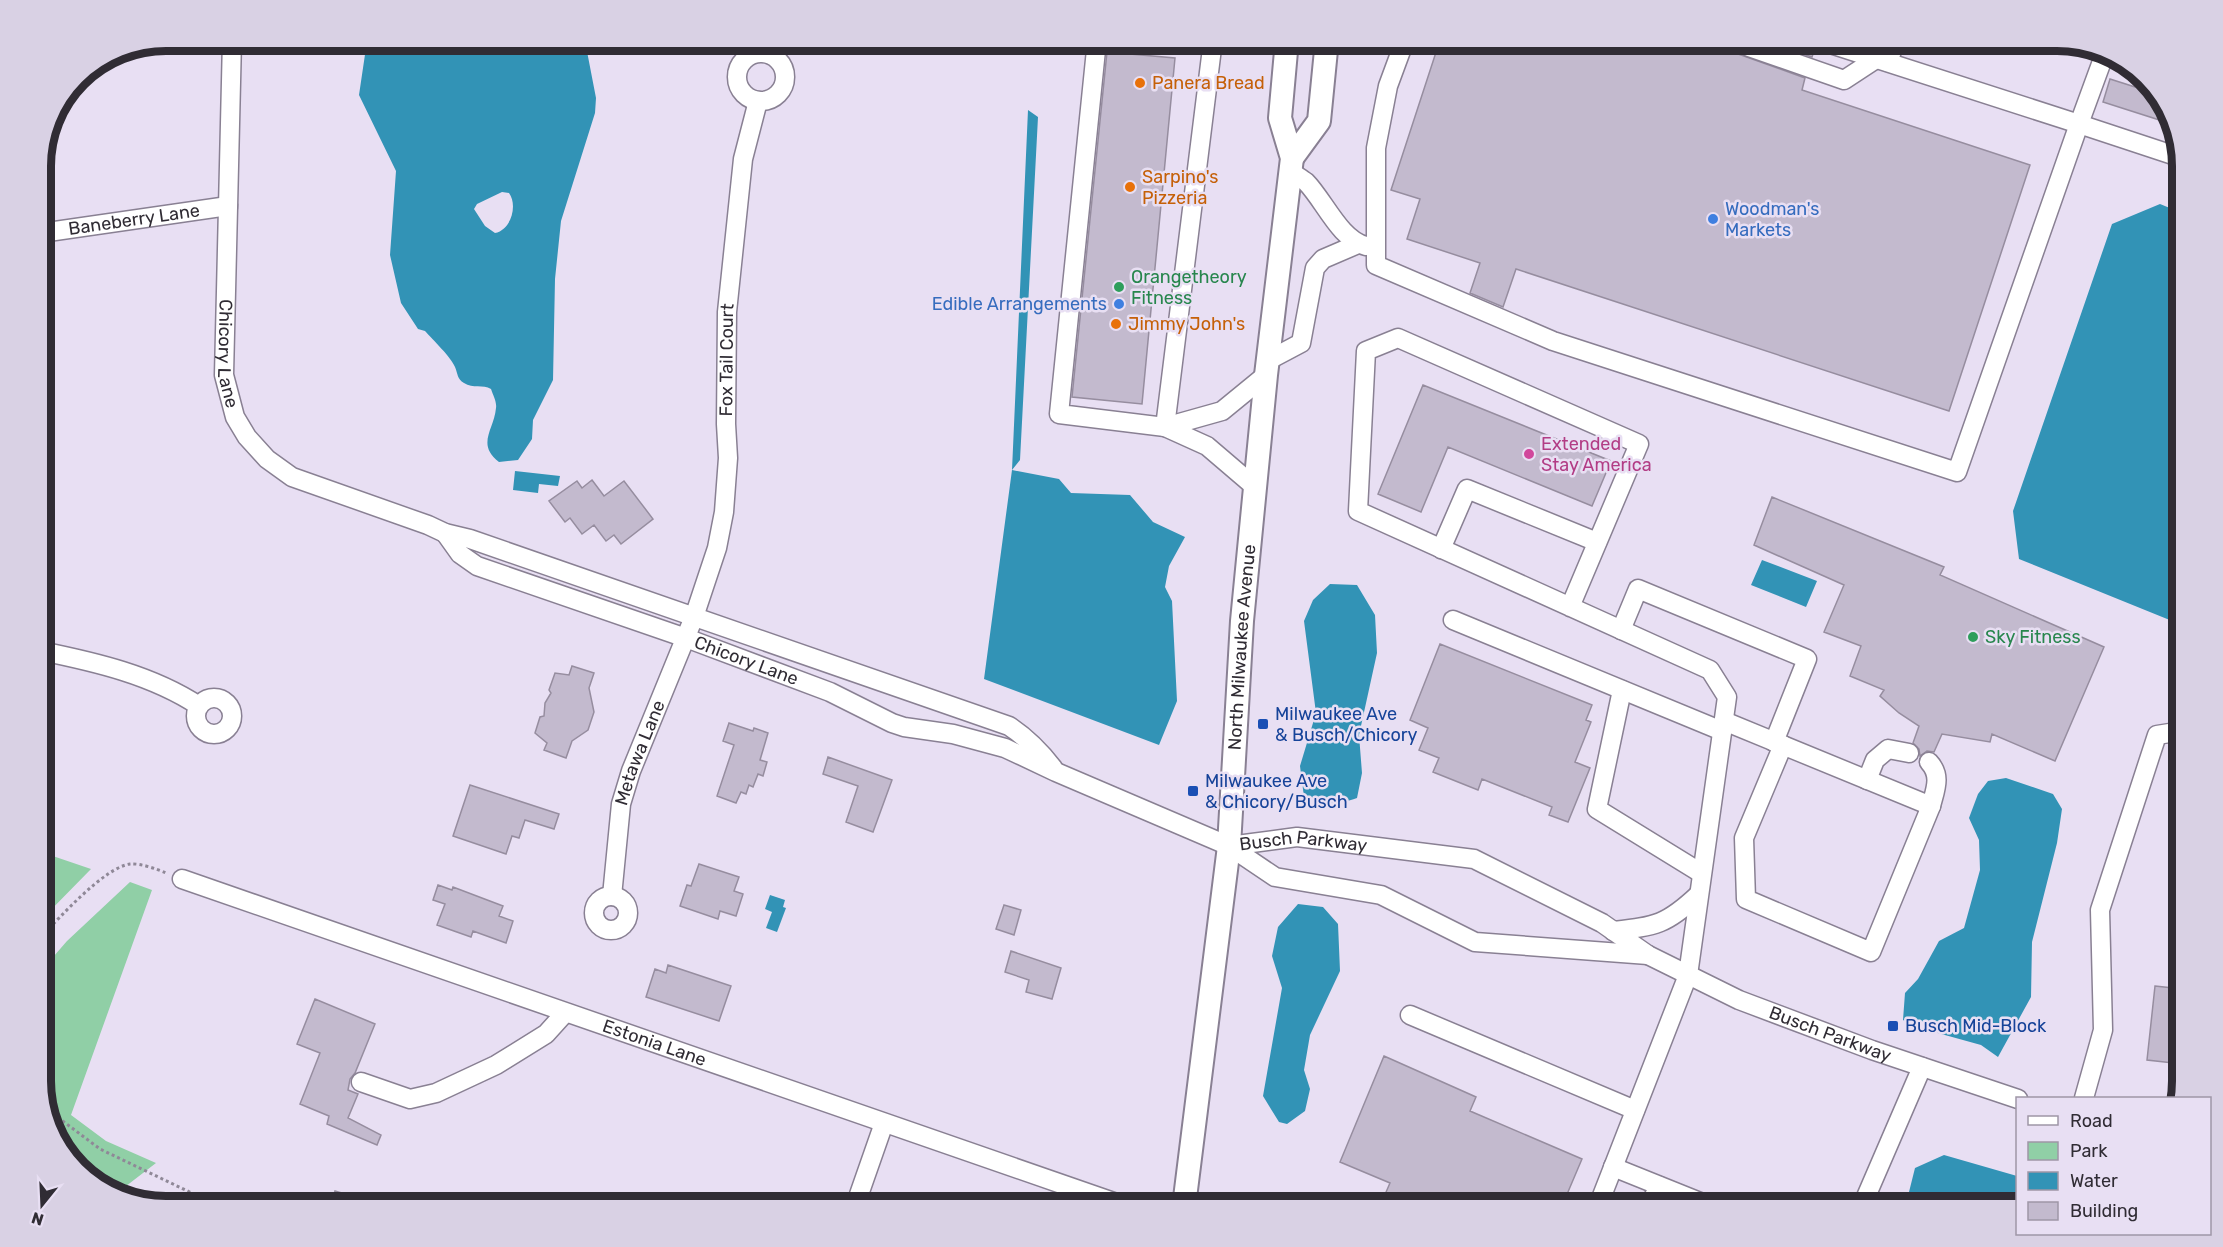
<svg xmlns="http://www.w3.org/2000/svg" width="2223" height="1247" viewBox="0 0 2223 1247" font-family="Rubik,sans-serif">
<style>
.green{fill:#90cfa6}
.water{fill:#3293b6;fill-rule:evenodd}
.building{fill:#c3bace;stroke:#968d9f;stroke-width:1.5}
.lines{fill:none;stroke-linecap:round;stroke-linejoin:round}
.minor-casing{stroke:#898093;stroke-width:21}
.major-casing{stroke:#898093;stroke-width:26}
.path{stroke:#8f8897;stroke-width:3;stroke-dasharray:3 3;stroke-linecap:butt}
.minor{stroke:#fff;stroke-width:18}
.major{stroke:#fff;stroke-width:22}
.food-dot{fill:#e8710a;stroke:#e8dff3;stroke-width:2}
.shop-dot{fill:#3f7fe0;stroke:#e8dff3;stroke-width:2}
.leisure-dot{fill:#2e9e5b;stroke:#e8dff3;stroke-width:2}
.hotel-dot{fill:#d1479c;stroke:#e8dff3;stroke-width:2}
.transit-dot{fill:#1a4fb4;stroke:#e8dff3;stroke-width:2}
.labels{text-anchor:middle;stroke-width:5;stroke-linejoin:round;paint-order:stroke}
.food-label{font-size:18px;fill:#c56008;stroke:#e8dff3;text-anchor:start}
.shop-label{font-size:18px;fill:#366cbe;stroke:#e8dff3;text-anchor:start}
.street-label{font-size:18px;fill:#302c34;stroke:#e8dff3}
.leisure-label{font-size:18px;fill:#27864d;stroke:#e8dff3;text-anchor:start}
.hotel-label{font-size:18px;fill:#b23c85;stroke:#e8dff3;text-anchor:start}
.transit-label{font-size:18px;fill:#164399;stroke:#e8dff3;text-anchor:start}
.rim{fill:none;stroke:#302c34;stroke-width:8}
</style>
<rect width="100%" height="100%" fill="#e8dff3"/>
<path class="green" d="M41 852 91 869 41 920Z
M130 882 152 890 71 1115 106 1141 156 1163 117 1193 103 1190 61 1151 41 1089V971L67 941Z"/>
<path class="water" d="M367 41H585L596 98 595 113 561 221 555 279 553 380 533 420 532 439 518 460 499 462C476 444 494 430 496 408 497 402 493 395 491 389 483 384 473 389 464 383 457 379 458 374 455 367 451 357 433 340 425 331L418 329 401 303 390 255 396 171 359 95ZM502 192 509 193C518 205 511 230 495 233L485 226 474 209 477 204Z
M1028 110 1038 117 1020 460 1012 470 1059 479 1071 493 1130 495 1153 522 1185 537 1169 566 1165 587 1172 601 1177 701 1159 745 984 679 1012 470Z
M2160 204 2182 213V625L2019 559 2013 511 2112 224Z
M515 471 560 476 558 486 539 484 538 493 513 490Z
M1762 560 1817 581 1806 607 1751 585Z
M1330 584 1357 585 1375 615 1377 653 1359 735 1362 773 1357 798C1335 806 1326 804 1304 797L1300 766 1316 713 1304 621 1313 600Z
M2006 778 2053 794 2062 809 2057 843 2032 942 2031 997 1998 1057 1981 1045 1916 1027 1903 1020 1905 993 1918 979 1939 941 1964 928 1980 870 1979 840 1969 818 1978 794 1988 781Z
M770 895 785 900 783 907 786 908 777 932 766 928 772 912 765 909Z
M1298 904 1323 907 1338 924 1340 971 1310 1035 1304 1070 1310 1089 1305 1111 1287 1124 1279 1122 1263 1096 1282 988 1272 956 1278 927Z
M1944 1155 2017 1176V1206H1928L1909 1192 1915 1168Z"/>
<path class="building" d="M1440 40H1699L1805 78 1802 90 2030 165 1949 411 1516 269 1503 307 1470 293 1480 263 1407 239 1420 199 1391 190Z
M1771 40 1813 54 1812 57 1770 43Z
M1107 52 1175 58 1142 404 1072 397Z
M2110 79 2157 94 2166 103 2172 124 2103 102Z
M1423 385 1611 461 1592 506 1448 447 1421 512 1378 494Z
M592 480 604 496 624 481 653 519 621 544 614 535 606 541 594 525 582 534 570 518 565 522 549 501 577 481 582 488Z
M1772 497 1944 567 1940 575 2104 647 2055 761 1992 734 1990 742 1942 734 1934 752 1927 751 1920 756 1919 749 1913 743 1919 726 1899 713 1880 696 1884 690 1850 676 1861 646 1824 632 1844 585 1754 545Z
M1440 644 1592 705 1586 720 1591 722 1575 762 1590 768 1568 822 1549 815 1552 807 1482 779 1478 790 1433 772 1439 758 1419 750 1428 728 1410 720Z
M572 666 594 673 589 688 594 712 588 730 572 741 566 758 544 750 547 743 535 733 540 717 544 716 545 703 551 693 549 690 555 673 569 675Z
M729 723 753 731 754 728 768 733 760 760 767 762 763 776 758 774 753 787 749 785 746 794 741 792 736 803 717 796 734 745 723 741Z
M828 757 892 780 873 832 846 822 858 786 823 774Z
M470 785 559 814 554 829 525 820 519 838 512 836 506 854 453 836Z
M699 864 739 877 734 891 743 894 736 916 720 911 718 919 680 906 687 885 691 886Z
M438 885 452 890 453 887 503 906 499 916 513 921 506 943 473 931 471 937 437 925 445 904 433 900Z
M1004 905 1021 910 1014 935 996 929Z
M1011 951 1061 968 1052 999 1026 992 1029 980 1005 972Z
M668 965 731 986 719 1021 646 997 655 969 666 973Z
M2155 986 2182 989V1064L2147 1060Z
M315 999 375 1024 355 1073 350 1079 348 1090 358 1094 348 1118 381 1135 377 1145 327 1124 329 1116 300 1104 320 1053 297 1044Z
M1384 1056 1476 1097 1470 1111 1582 1159 1562 1206H1380L1390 1183 1340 1162Z
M335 1191 375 1203 374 1206H331Z"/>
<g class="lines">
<g class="minor-casing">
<g id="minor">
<path id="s1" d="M232 40 224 375 235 417 247 437 267 459 292 477 428 525 445 533 470 539 1009 726C1027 738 1040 751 1053 768"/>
<path d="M1097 40 1059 414 1165 427 1207 446 1255 487"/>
<path d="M1405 40 1388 86 1376 148V265L1553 341 1957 472 2079 124 1818 40"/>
<path d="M1746 40 1749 47 1844 80 1876 59"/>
<circle cx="761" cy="77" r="24"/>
<path d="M2105 53 2079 124 2182 158"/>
<path d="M1888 62 1896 40"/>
<path d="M1290 171C1295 175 1301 178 1306 182 1324 200 1340 240 1366 246"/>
<path id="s2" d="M41 233 228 206"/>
<path d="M1267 361 1301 343 1315 268 1323 259 1358 244"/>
<path d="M1165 427 1213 40"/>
<path d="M1165 427 1222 411 1266 375"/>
<path id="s3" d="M445 533 460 554 477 566 686 638 830 692 892 723 904 727 953 734 1005 748 1056 772 1229 846 1275 877 1381 895 1475 942 1648 955"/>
<path d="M1441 549 1467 489 1597 542"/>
<path d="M1570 607 1639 444 1398 338 1366 351 1358 511 1710 670 1727 697 1688 975 1598 1206"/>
<path d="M1453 620 1722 731"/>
<path d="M1621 630 1638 589 1807 659 1774 742"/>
<path d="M41 651C95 662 152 675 199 706"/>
<path d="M1622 690 1597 809 1701 873"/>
<circle cx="214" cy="716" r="18"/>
<path d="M1724 721 1931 806"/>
<path d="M1783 745 1744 838 1746 899 1871 952 1931 806C1935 790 1942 776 1929 762"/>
<path d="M1867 780 1875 760 1888 749 1909 753"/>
<path id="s4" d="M1229 846 1297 837 1474 859 1602 923 1648 955 1739 1000 1872 1050 2018 1099"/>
<path id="s5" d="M182 879 1125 1206"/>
<path id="s6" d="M612 896 621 804 631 771 694 617 717 548 724 512 728 458 726 424 727 312 743 159 758 101"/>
<circle cx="611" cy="913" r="17"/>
<path d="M1613 931C1656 926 1666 925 1698 895"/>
<path d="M1410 1015 1635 1110"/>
<path d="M361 1082 410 1099 436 1093 496 1065 546 1034 565 1013"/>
<path d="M2084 1098 2103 1030 2100 910 2157 735 2182 731"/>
<path d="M1613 1167 1710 1206"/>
<path d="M855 1206 884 1123"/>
<path d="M1649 1206 1659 1186"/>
<path d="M1862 1206 1922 1067"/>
</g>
</g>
<g class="major-casing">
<g id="major">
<path d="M1292 158 1319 121 1327 40"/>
<path id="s7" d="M1184 1206 1229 846 1242 621 1266 375 1292 158 1280 118 1287 40"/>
</g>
</g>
<path class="path" d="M41 937C59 918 105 867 130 864 140 863 157 869 166 873
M48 1110 100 1149 200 1197 211 1206"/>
<use href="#minor" class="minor"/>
<use href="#major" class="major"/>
</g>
<g class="food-dot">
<circle cx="1140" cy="83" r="6"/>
<circle cx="1130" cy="187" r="6"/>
<circle cx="1116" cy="324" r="6"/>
</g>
<g class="shop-dot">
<circle cx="1713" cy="219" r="6"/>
<circle cx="1119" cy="304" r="6"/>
</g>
<g class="leisure-dot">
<circle cx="1119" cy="287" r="6"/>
<circle cx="1973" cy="637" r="6"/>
</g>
<circle class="hotel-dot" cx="1529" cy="454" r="6"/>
<g class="transit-dot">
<rect x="1257" y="718" width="12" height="12" rx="3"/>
<rect x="1187" y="785" width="12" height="12" rx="3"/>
<rect x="1887" y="1020" width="12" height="12" rx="3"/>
</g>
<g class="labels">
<g class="food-label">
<text x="1152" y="89">Panera Bread</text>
<text x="1142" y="183">Sarpino's<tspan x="1142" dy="21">Pizzeria</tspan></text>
<text x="1128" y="330">Jimmy John's</text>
</g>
<g class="shop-label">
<text x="1725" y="215">Woodman's<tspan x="1725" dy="21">Markets</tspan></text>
<text x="1107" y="310" text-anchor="end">Edible Arrangements</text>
</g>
<g class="street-label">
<text dy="6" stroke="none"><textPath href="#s2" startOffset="94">Baneberry Lane</textPath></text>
<text dy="6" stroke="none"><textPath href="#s1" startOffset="314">Chicory Lane</textPath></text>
<text dy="6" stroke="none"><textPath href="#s6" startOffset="555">Fox Tail Court</textPath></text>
<text dy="6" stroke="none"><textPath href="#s7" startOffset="562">North Milwaukee Avenue</textPath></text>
<text dy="6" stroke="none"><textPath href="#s3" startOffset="332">Chicory Lane</textPath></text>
<text dy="6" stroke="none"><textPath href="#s6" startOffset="147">Metawa Lane</textPath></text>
<text dy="6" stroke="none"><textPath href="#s4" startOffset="75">Busch Parkway</textPath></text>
<text dy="6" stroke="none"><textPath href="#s4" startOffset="645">Busch Parkway</textPath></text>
<text dy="6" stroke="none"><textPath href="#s5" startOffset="500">Estonia Lane</textPath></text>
</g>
<g class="leisure-label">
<text x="1131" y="283">Orangetheory<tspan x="1131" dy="21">Fitness</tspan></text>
<text x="1985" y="643">Sky Fitness</text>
</g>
<g class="hotel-label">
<text x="1541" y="450">Extended<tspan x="1541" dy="21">Stay America</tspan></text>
</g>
<g class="transit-label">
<text x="1275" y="720">Milwaukee Ave<tspan x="1275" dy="21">&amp; Busch/Chicory</tspan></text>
<text x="1205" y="787">Milwaukee Ave<tspan x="1205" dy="21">&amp; Chicory/Busch</tspan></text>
<text x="1905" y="1032">Busch Mid-Block</text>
</g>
</g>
<path d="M0 0H2223V1247H0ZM166 51H2057A115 115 0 0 1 2172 166V1081A115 115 0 0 1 2057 1196H166A115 115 0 0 1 51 1081V166A115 115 0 0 1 166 51Z" fill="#d9d1e4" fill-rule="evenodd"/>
<path class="rim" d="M166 51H2057A115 115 0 0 1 2172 166V1081A115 115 0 0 1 2057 1196H166A115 115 0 0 1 51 1081V166A115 115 0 0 1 166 51Z"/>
<rect x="2016" y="1097" width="195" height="138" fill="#e8dff3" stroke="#9e97a7" stroke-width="1.5"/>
<rect x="2028" y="1116" width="30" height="9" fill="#ffffff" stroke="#9e97a7" stroke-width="1.5"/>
<text x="2070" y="1127" font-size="18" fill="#302c34">Road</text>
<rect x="2028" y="1142" width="30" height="18" fill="#90cfa6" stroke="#9e97a7" stroke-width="1.5"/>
<text x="2070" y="1157" font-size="18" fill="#302c34">Park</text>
<rect x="2028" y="1172" width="30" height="18" fill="#3293b6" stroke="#9e97a7" stroke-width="1.5"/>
<text x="2070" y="1187" font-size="18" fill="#302c34">Water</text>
<rect x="2028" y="1202" width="30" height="18" fill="#c3bace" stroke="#9e97a7" stroke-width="1.5"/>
<text x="2070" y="1217" font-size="18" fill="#302c34">Building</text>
<g transform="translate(42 1205) rotate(198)" stroke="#e8dff3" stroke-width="4.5" paint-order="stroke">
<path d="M0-4.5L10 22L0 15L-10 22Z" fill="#302c34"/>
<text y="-9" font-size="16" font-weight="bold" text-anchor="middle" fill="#302c34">N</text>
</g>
</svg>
